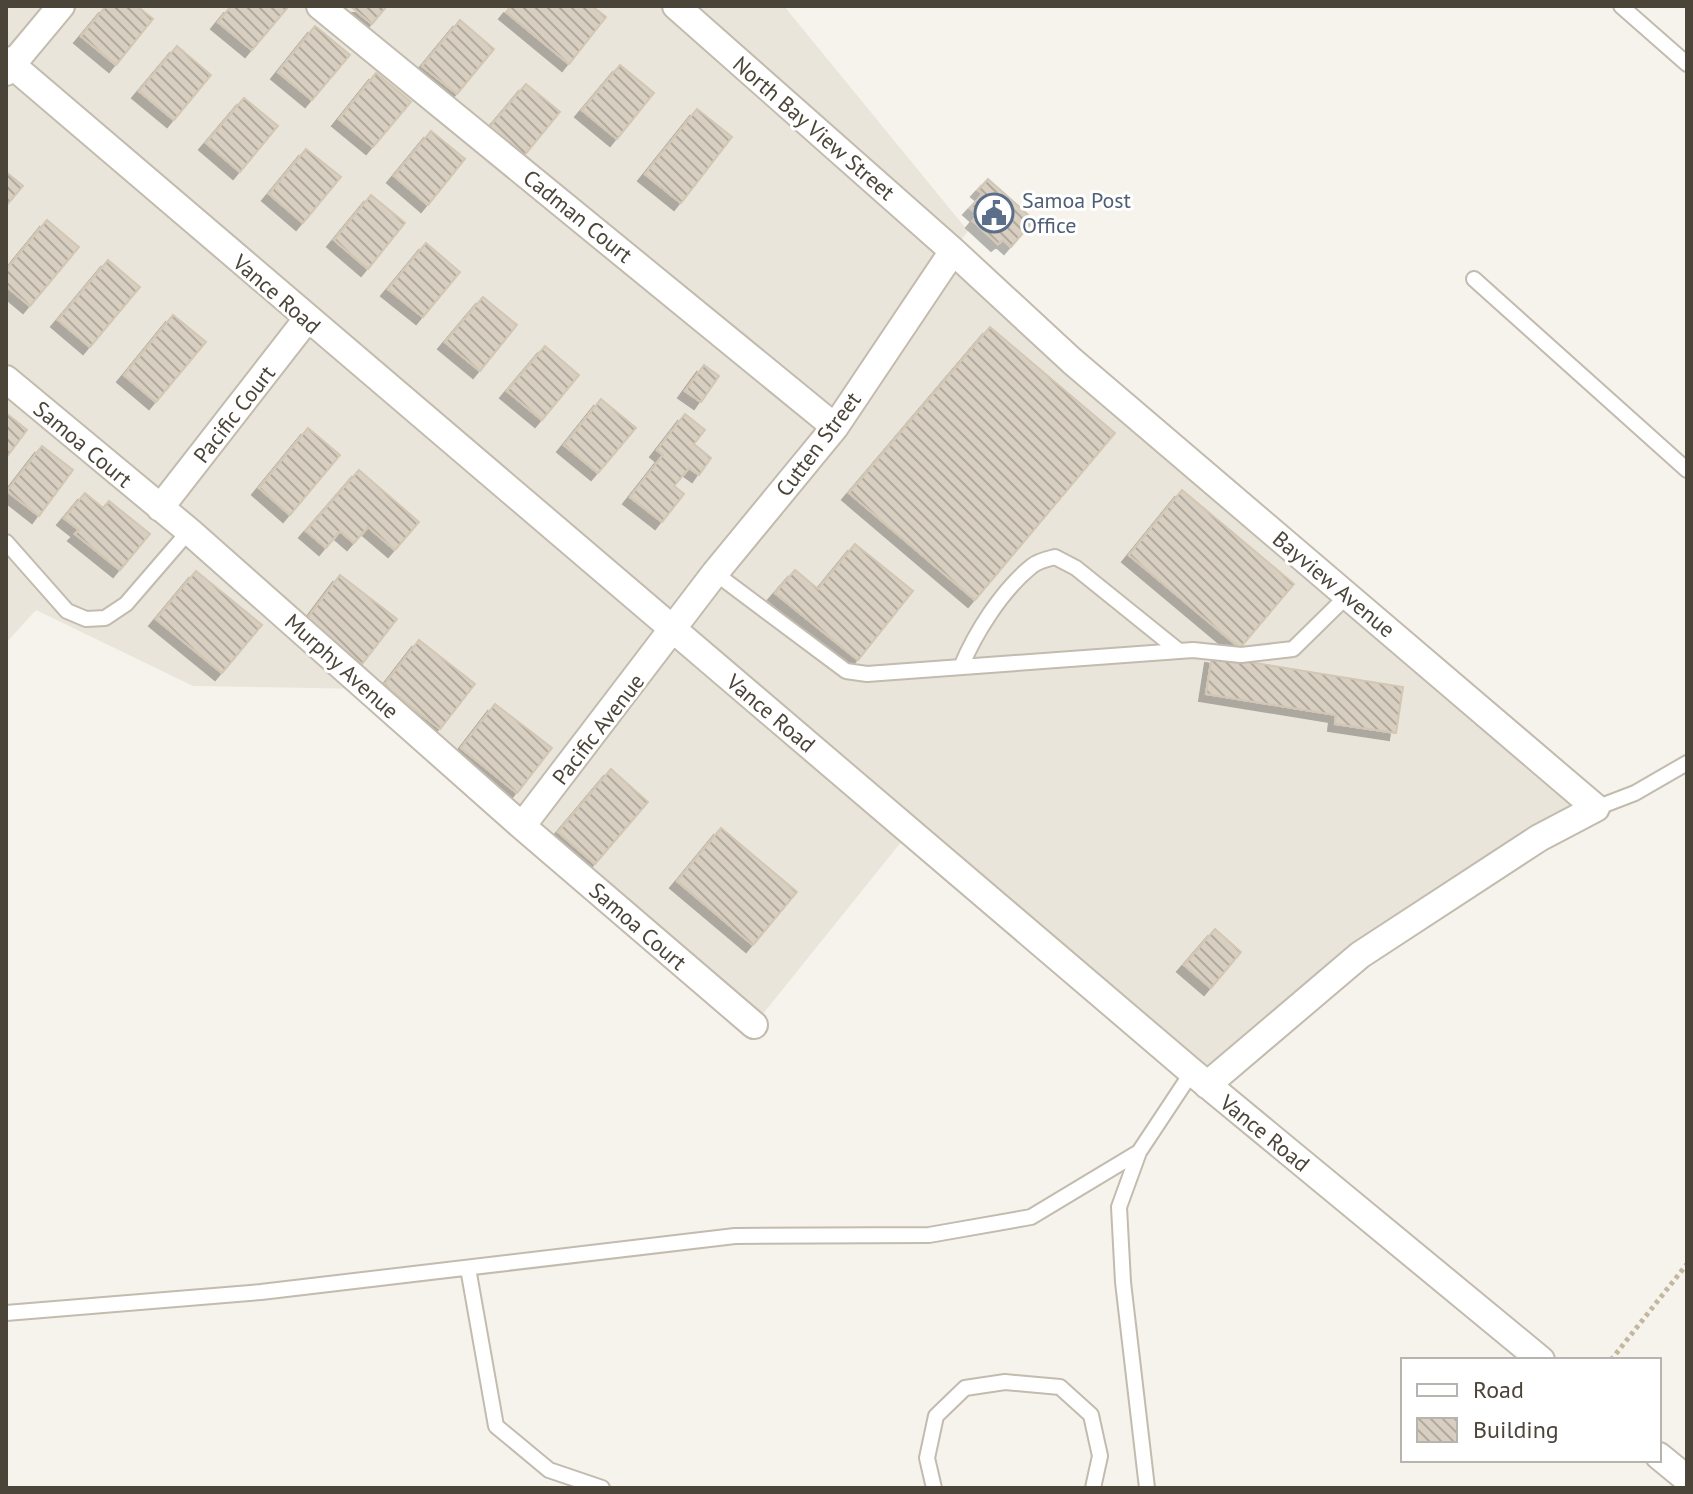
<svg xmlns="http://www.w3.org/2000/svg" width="1693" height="1494" viewBox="0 0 1693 1494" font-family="'PT Sans',sans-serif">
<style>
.residential{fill:#eae5da}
.building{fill:url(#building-back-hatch);stroke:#d3c7b4;stroke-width:2;filter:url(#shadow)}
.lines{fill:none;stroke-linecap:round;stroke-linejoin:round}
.lane-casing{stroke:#c2bbae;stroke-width:18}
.street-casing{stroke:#c2bbae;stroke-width:30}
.path{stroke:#c4b79f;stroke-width:5;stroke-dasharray:4 4;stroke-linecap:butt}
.lane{stroke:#fff;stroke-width:14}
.street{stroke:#fff;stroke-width:26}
.labels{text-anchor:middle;stroke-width:6;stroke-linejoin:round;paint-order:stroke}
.street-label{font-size:22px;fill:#4b4439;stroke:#fff}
.service-label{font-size:22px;fill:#4e5e75;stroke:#fff;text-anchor:start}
</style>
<defs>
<pattern id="building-back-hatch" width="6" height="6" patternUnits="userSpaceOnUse" patternTransform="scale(2)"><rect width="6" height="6" fill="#d8cfc1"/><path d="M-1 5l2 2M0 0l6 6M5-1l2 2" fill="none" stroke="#b1aa9e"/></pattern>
<filter id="shadow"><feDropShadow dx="-7" dy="7" stdDeviation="0" flood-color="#0004"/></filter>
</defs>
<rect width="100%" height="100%" fill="#f6f3ec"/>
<path class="residential" d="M6 6H784L968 231 953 250 1596 808 1539 838 1207 1085 910 831 754 1025 368 689 193 686 36 610 6 643Z"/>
<path class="building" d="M106 6H137L153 19 116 65 81 36Z
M231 6H289L252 50 218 22Z
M350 6H387L372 24Z
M511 6H592L606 17 569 64 506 12Z
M460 20 494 49 457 94 422 66Z
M315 26 350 55 312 100 278 72Z
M177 46 211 75 174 120 139 91Z
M620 65 654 93 617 139 582 110Z
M376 73 411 102 373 147 339 119Z
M526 84 560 112 523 157 488 129Z
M244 98 278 126 240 172 206 143Z
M697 109 732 137 681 203 645 174Z
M431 131 465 159 428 205 394 176Z
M306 149 341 177 303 223 269 194Z
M6 172 23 186 6 206Z
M988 179 1034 220 1011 247 1003 240 998 244 973 221 978 215 970 208 983 194 978 190Z
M371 195 405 223 368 269 334 240Z
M47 220 79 247 30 306 6 286V270Z
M426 243 460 272 423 317 388 289Z
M108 260 140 287 90 347 58 320Z
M483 297 517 325 480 371 445 342Z
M173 315 206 342 156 402 124 375Z
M990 327 1115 433 975 600 849 493Z
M545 346 579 375 542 420 507 391Z
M704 365 719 376 701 402 685 391Z
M601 399 636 428 598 473 564 445Z
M6 413 27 430 6 458Z
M685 414 705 430 694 444 711 458 699 475 689 468 674 486 684 494 662 522 630 497 663 455 657 450Z
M308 428 340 455 290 515 259 488Z
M42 446 73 470 39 516 7 491Z
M359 470 419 522 395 550 368 527 354 543 340 531 326 548 306 531Z
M1182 490 1294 584 1240 648 1129 555Z
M85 493 103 508 109 501 150 534 120 570 75 534 79 530 64 518Z
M855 544 913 591 858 660 775 593 795 570 818 589Z
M196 571 262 625 222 673 156 619Z
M340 575 397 619 362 664 306 620Z
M419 640 475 684 440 729 384 685Z
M1212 656 1403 687 1396 733 1335 724 1336 715 1206 694Z
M495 704 552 748 517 793 461 748Z
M611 769 648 802 595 864 558 832Z
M721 828 797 892 753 945 677 881Z
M1215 929 1241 952 1211 988 1184 965Z"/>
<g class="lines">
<g class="lane-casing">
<path id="lane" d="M1621 6 1687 64
M1474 279 1687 470
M6 542 67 611 86 619 105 618 126 604 189 531
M715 573 846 671 867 674 1193 650 1241 655 1293 649 1347 596
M961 667C975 633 1002 590 1032 566 1038 561 1047 559 1055 557L1076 568 1179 651
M1596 808 1635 793 1687 763
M468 1268 496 1426 549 1470 602 1488
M6 1313 261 1292 735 1236 929 1235 1031 1217 1139 1152
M934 1488 927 1458 936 1416 965 1388 1005 1382 1060 1387 1091 1415 1100 1456 1093 1488
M1147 1488 1123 1282 1119 1207 1139 1152 1192 1072"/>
</g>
<g class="street-casing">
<path id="street" d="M320 6 835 427
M676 6 953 251 1072 361 1596 808 1539 838 1360 955 1207 1085
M6 60 1192 1072 1541 1360
M6 72 61 6
M6 379 189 531 522 826 754 1025
M160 508 307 319
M522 826 715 573 835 427 953 251
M1659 1456 1687 1479"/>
</g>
<path class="path" d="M1611 1360 1687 1264"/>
<use href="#lane" class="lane"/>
<use href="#street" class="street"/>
</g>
<defs>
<g id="civic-ring" transform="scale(2)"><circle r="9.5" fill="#fff" stroke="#5c6f8a" stroke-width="1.5"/><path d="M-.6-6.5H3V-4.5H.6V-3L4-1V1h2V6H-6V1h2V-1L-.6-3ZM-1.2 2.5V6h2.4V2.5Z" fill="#5c6f8a"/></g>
</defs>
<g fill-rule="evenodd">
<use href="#civic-ring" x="994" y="213"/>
</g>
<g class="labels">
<g class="street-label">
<text transform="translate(814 128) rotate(41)" y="8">North Bay View Street</text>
<text transform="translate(578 216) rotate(39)" y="8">Cadman Court</text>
<text transform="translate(277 294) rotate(41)" y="8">Vance Road</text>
<text transform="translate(234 414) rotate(-52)" y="8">Pacific Court</text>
<text transform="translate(83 444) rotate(40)" y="8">Samoa Court</text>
<text transform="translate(818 444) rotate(-53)" y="8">Cutten Street</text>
<text transform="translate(1334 584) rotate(40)" y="8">Bayview Avenue</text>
<text transform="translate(342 666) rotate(42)" y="8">Murphy Avenue</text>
<text transform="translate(771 713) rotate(40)" y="8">Vance Road</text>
<text transform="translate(598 729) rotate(-52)" y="8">Pacific Avenue</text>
<text transform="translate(638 926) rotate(41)" y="8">Samoa Court</text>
<text transform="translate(1265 1133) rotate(39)" y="8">Vance Road</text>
</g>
<g class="service-label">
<text x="1022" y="208">Samoa Post<tspan x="1022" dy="25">Office</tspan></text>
</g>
</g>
<rect width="1693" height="1494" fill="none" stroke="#4b4439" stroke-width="16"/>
<rect x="1401" y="1358" width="260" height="104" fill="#ffffff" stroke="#b7b4b0" stroke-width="2"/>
<rect x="1417" y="1384" width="40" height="12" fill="#ffffff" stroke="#b7b4b0" stroke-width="2"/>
<text x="1473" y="1398" font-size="24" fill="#4b4439">Road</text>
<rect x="1417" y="1418" width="40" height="24" fill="url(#building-back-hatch)" stroke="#b7b4b0" stroke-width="2"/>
<text x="1473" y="1438" font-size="24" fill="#4b4439">Building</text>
</svg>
